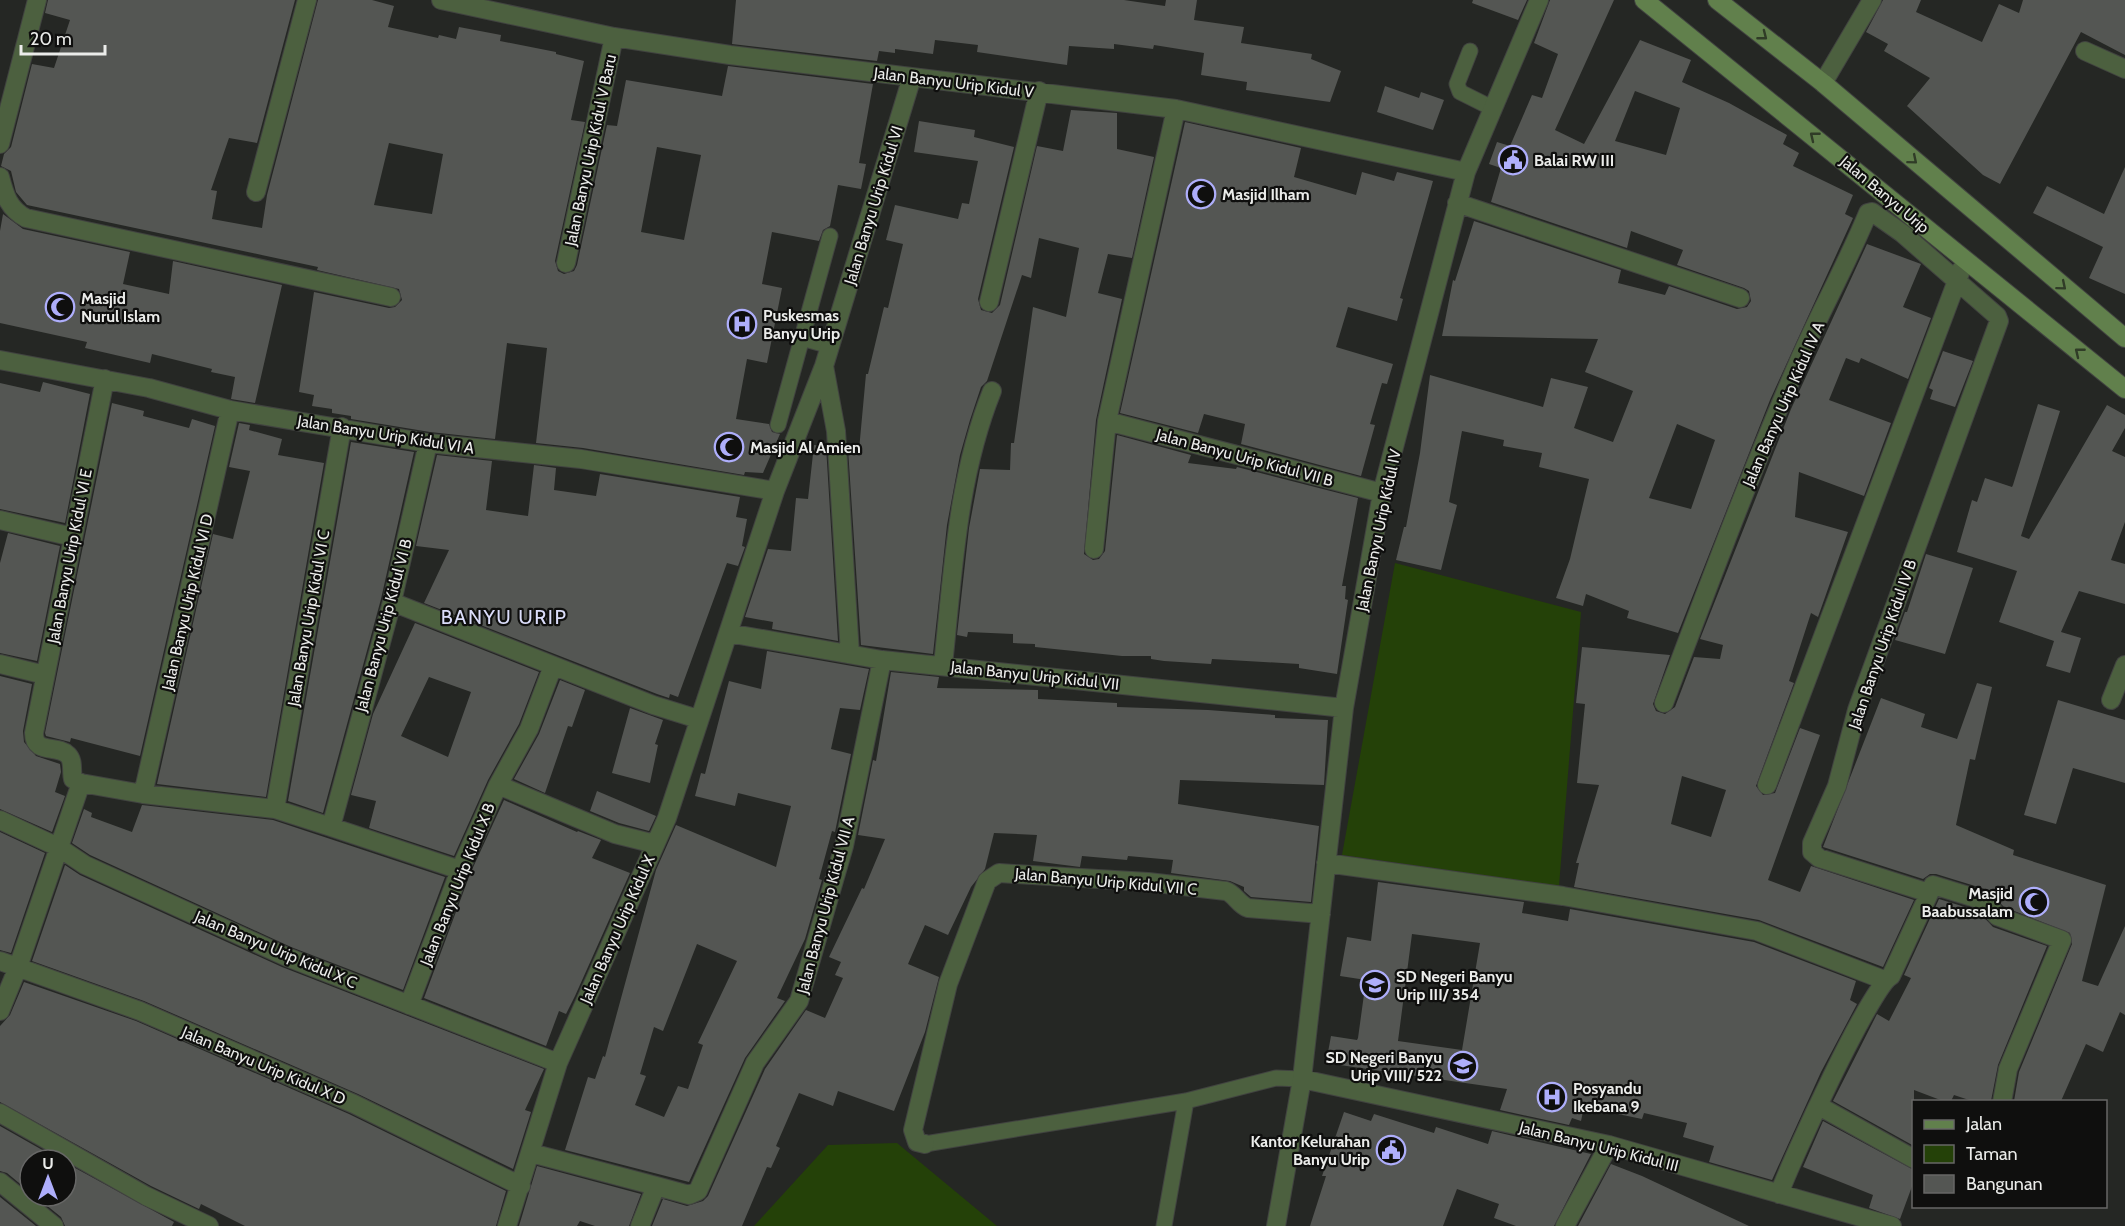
<svg xmlns="http://www.w3.org/2000/svg" width="2125" height="1226" viewBox="0 0 2125 1226" font-family="Cabin,sans-serif">
<style>
.green{fill:#244108}
.building{fill:#545653;fill-rule:evenodd}
.lines{fill:none;stroke-linecap:round;stroke-linejoin:round}
.lane-casing{stroke:#414340;stroke-width:17}
.street-casing{stroke:#414340;stroke-width:20}
.secondary-casing{stroke:#414340;stroke-width:20}
.lane{stroke:#4c603f;stroke-width:15}
.street{stroke:#4c603f;stroke-width:18}
.secondary{stroke:#61804c;stroke-width:18}
.oneway{stroke:#303c27}
.labels{text-anchor:middle;stroke-width:4.5;stroke-linejoin:round;paint-order:stroke}
.street-label{font-size:16px;fill:#ebecea;stroke:#0f0f0e}
.poi-label{font-size:16px;font-weight:bold;fill:#ebecea;stroke:#0f0f0e;text-anchor:start}
.quarter-label{font-size:20px;letter-spacing:1.5px;fill:#dbddfa;stroke:#0f0f0e}
</style>
<rect width="100%" height="100%" fill="#252724"/>
<path class="green" d="M1395 563 1581 612 1559 886 1342 855Z
M897 1143 997 1226H754L828 1145Z"/>
<path class="building" d="M48 0H295L257 143 229 138 211 190 217 191 212 219 262 228 267 195 318 0H372L394 6 388 27 438 38 439 35 456 39 459 27 501 35 500 41 556 52V54L584 61 571 120 585 122 555 261 558 271 564 274 574 271 577 265 607 125 617 126 626 80 722 96 728 66 873 84 859 163 866 164 861 189 838 185 830 226 823 230 819 241 772 232 762 284 782 288 767 363 747 359 736 419 769 424 772 432 780 434 763 473 745 472 744 475 583 448 536 443 547 348 507 343 495 439 430 432 351 419V416L332 413V409L312 406 314 395 299 392 314 292 389 308 395 307 402 300 399 289 317 270 318 267 27 205 16 192 11 171 1 166 4 154 11 147 32 64 54 68 70 20 45 13ZM389 143 443 154 432 214 374 205ZM657 147 701 155 684 240 641 232Z
M736 0H1124L1165 6 1166 0H1197L1194 20 1244 27 1241 43 1312 54 1311 59 1341 71 1330 102 1246 90 1247 82 1201 75 1204 53 1154 45 1153 49 1114 44V49L1069 46 1067 65 977 52 978 45 935 40 933 54 895 49V53L879 51 877 61 732 44Z
M1473 0H1527L1518 20 1472 3Z
M1550 0H1614L1555 130 1584 144 1640 40 1691 60 1682 82 1729 103 1787 135 1783 144 1799 153 1793 166 1853 195 1845 214 1853 218 1770 400 1678 633 1627 618 1629 611 1586 594 1583 606 1556 598 1570 559 1589 479 1539 467 1542 453 1503 446 1504 440 1462 431 1449 502 1457 505 1441 570 1396 560 1404 527H1406L1420 453 1430 375 1543 407 1551 378 1588 387 1574 428 1613 442 1633 391 1585 372 1598 339 1442 336 1453 280 1455 281 1474 221 1621 270 1618 283 1665 295 1669 286 1737 309 1747 307 1751 301 1749 291 1744 288 1677 265 1683 250 1631 231 1627 248 1491 202 1501 168 1489 164 1497 142 1510 146 1532 95 1542 98 1558 54 1534 43ZM1635 91 1680 108 1666 155 1615 141ZM1677 424 1715 440 1691 509 1649 498Z
M1883 0H1921L1916 12 1982 42 1999 4 2019 13 2023 0H2125V55L2081 32 2000 184 1983 175 1907 106 1930 78 1884 51 1888 44 1866 32Z
M1385 86 1419 98 1421 92 1444 100 1433 130 1377 112Z
M1071 110 1117 113V149L1154 157 1132 258 1108 254 1098 293 1122 299 1096 420 1084 554 1093 560 1099 559 1105 551 1117 435 1191 455 1188 463 1236 469 1237 467 1358 498 1342 586H1346L1345 599 1348 600 1337 674 1299 668V664L1212 659 1211 664 1164 661 1151 659V656H1122L1035 647V644L1013 643V634L968 632 967 637 957 635 969 528 980 469 1010 470 1011 443H1014L1033 307 1066 317 1079 248 1039 238 1031 278 1022 275 987 381 981 387 970 420 960 455 947 525 933 654 861 645 848 449 859 450 866 374H868L884 307 888 308 903 244 886 240 895 205 958 219 962 203 969 204 978 161 914 152 919 121 975 130 974 137 1014 147 978 299 981 310 992 313 1000 305 1037 146 1063 151Z
M1185 122 1301 148 1294 177 1356 195 1362 172 1394 181 1397 172 1433 181 1400 298 1403 299 1397 321 1348 307 1336 347 1393 364 1387 384 1382 383 1370 424 1375 425 1361 476 1241 444 1245 424 1204 414 1198 433 1120 413Z
M2125 167V294L2089 278 2103 247 2033 213 2047 186 2104 214Z
M3 214 23 229 130 252 123 284 169 294 173 261 282 285 255 403 231 399 235 377 211 372 212 369 152 354 150 363 85 348 87 342 0 323V231Z
M1867 244 1921 264 1903 307 1931 318 1908 379 1861 358 1859 363 1846 358 1829 400 1891 423 1864 496 1799 472 1795 517 1848 532 1818 617 1811 613 1789 681 1794 683 1756 786 1763 795 1775 793 1800 728 1820 735 1768 880 1800 892 1811 866 1914 900 1883 967 1759 920 1574 887 1579 863H1576L1599 785 1577 783 1585 704 1576 703 1582 647 1670 655 1653 704 1656 711 1665 714 1675 707 1694 657 1720 659 1723 645 1700 639 1791 409ZM1682 776 1726 790 1711 837 1671 824Z
M1943 351 1973 361 1955 407 1930 399 1933 390 1929 388Z
M43 382 90 394 65 523 0 509V383L40 392Z
M112 403 144 411 143 416 189 428 192 419 215 426 140 756 71 738 70 742 46 736 45 733Z
M2038 404 2060 411 2021 536 2029 539 2107 405 2125 415V428L2112 451 2125 457V522L2111 560 2125 564V604L2079 591 2061 632 2081 638 2070 673 2046 666 2054 641 1999 622 2017 571 1957 552 1972 500 1977 502 1985 478 2012 487 2013 485Z
M239 423 250 425 249 430 282 439 278 455 324 463 266 797 157 784 213 534 233 539 250 471 229 467Z
M351 442 414 452 381 599 323 813 288 801Z
M814 445 826 446 838 641 772 629 773 622 745 617 768 549 791 551 796 498 808 499Z
M437 455 492 461 486 510 528 516 534 465 556 468 554 490 596 496 600 474 740 497 736 517 747 519 742 546 745 547 738 566 727 563 678 697 670 694 669 698 657 694 424 603 449 550 416 546Z
M8 533 60 546 37 661 0 653V563Z
M1926 554 1973 568 1945 654 1895 640 1905 612H1907Z
M415 623 539 672 519 724 488 780 454 856 369 828 376 801 351 795 373 714ZM429 677 471 692 448 757 401 736Z
M767 651 869 669 860 710 840 708 831 749 851 754 835 832 832 831 819 879 822 880 805 939 777 998 785 1001 745 1058 689 1182 565 1150 588 1077 595 1079 603 1056 605 1057 656 870 676 825 776 867 791 806 738 793 735 806 695 796 701 773 705 774 729 681 761 689ZM697 944 737 961 698 1043 703 1045 688 1089 678 1086 664 1117 635 1105 646 1076 640 1074 654 1027 663 1031Z
M891 672 939 677 937 688 1038 690V699L1117 703V707L1208 710 1275 715V718L1328 720 1324 785 1180 780 1178 804 1319 826 1311 902 1251 897 1244 891V887L1230 881 1171 873 1173 860 1128 856 1127 860 1082 856 1080 867 1033 861 1037 835 994 833 985 869 971 887 948 935 925 925 908 964 939 977 925 1032 894 1111 838 1091 833 1106 799 1093 776 1146 780 1148 771 1168 767 1167 742 1226H652L663 1199 687 1206 703 1201 708 1196 765 1069 806 1010 825 1018 843 978 835 975 841 962 829 957 862 888 864 889 885 839 858 835 873 760 876 761Z
M0 676 32 684 23 731 24 742 36 756 60 764 61 772 55 792 65 796 52 832 0 809Z
M560 680 585 690 572 727 568 726 545 793 514 779 539 734Z
M1977 683 1992 687 1975 760 1970 759 1956 825 2014 850 2013 855 2106 885 2082 981 2098 986 2125 926V1015L2120 1012 2103 1052 2086 1044 2061 1101H2014L2019 1072 2072 944 2070 933 2004 907 1988 890 1936 874H1930L1923 879 1823 847 1881 698 1925 714 1921 727 1957 739Z
M2058 700 2125 720V783L2073 768 2056 824 2024 815Z
M630 708 663 720 655 744 658 745 650 783 612 773Z
M597 791 656 816 649 831 619 823 590 811Z
M504 800 577 832 578 831 601 840 592 858 630 873 575 996 566 1014 559 1011 546 1046 424 998 470 874Z
M142 805 273 820 445 877 403 990 291 947 90 855 72 843 84 809 92 813 91 817 132 832Z
M0 832 45 853 11 953 0 950Z
M65 865 80 875 282 967 544 1069 525 1110 531 1112 513 1169 358 1094 144 1001 32 961Z
M1378 882 1524 902 1522 913 1568 921 1570 909 1754 942 1856 981 1850 1000 1857 1004 1821 1072 1772 1180 1709 1162 1714 1146 1683 1137 1687 1123 1644 1113 1642 1119 1584 1107 1581 1121 1572 1118 1569 1125 1500 1110 1507 1089 1326 1063 1331 1036 1357 1040 1358 1038 1366 980 1340 976 1347 937 1371 941ZM1412 934 1480 943 1462 1050 1398 1041Z
M1939 899 1978 911 1993 927 2047 946 1998 1065 1991 1101H1972L1954 1095 1951 1101H1943L1914 1090V1146L1833 1101 1877 1014 1889 1021 1911 978 1904 975Z
M24 982 136 1021 349 1114 506 1191 496 1226H245L201 1204 199 1209 151 1186 0 1102V1026L10 1015Z
M1344 1112 1371 1121 1374 1114 1434 1133 1436 1127 1488 1144 1492 1131 1591 1154 1554 1226H1516L1494 1218 1499 1204 1457 1189 1443 1226H1310L1326 1176H1322Z
M1823 1121 1914 1170V1181L1900 1219 1869 1208 1873 1195 1803 1167Z
M0 1126 60 1160H30V1192L7 1173 0 1171Z
M66 1163 174 1222 172 1226H65L61 1217 35 1196H66Z
M1611 1164 1642 1176 1749 1226H1578Z
M537 1166 641 1194 629 1226H595L580 1221 577 1226H519Z
M0 1197 36 1226H0Z"/>
<g class="lines">
<g class="lane-casing">
<path id="lane" d="M1470 51 1457 84 1460 92 1492 108
M802 338 830 346
M778 425 830 236
M925 1144 1186 1101 1276 1078 1302 1079
M1164 1226 1186 1101"/>
</g>
<g class="street-casing">
<path id="street" d="M441 0 614 37 730 55 1176 109 1466 172
M2085 51 2125 69
M1823 83 1872 0
M0 144 37 0
M0 177C5 196 9 209 26 218L391 297
M256 192 307 0
M1457 203 1740 298
M566 263 614 37
M989 302 1039 91
M0 360 149 388 230 410 428 443 581 459 775 491
M824 366 836 431 850 654
M105 379 34 733C34 755 57 744 68 755 74 761 71 771 73 779L81 783 143 794 275 809 331 827 392 602 428 443
M1107 421 1382 493
M0 520 73 537
M1094 549 1107 421 1176 109
M392 602 653 705 698 719
M728 633 882 660 1344 708
M0 664 45 675
M943 665C953 573 957 478 992 391
M2111 700 2125 665
M1664 703C1707 589 1750 474 1798 363 1820 312 1847 264 1868 213L1872 212 1902 233 1997 316 1999 321 1857 710 1837 786 1812 843V852L1819 858 1929 893
M498 785 529 729 553 666
M1767 785 1961 270
M143 794 230 410
M275 809 342 427
M0 820 58 847 85 865 287 957 558 1063
M331 827 460 870
M1326 863 1563 896 1757 931 1884 980
M0 961 140 1011 354 1104 521 1186
M409 1005 460 870 498 785 615 834 655 844
M0 1011 18 967 81 783
M1302 1079 1609 1145 1892 1226
M1819 1106 1914 1159
M0 1113 146 1196 209 1226
M925 1144 917 1142 913 1130 948 984 987 881 999 873 1148 882 1226 891C1235 894 1238 904 1248 908L1321 914
M531 1153 656 1186
M0 1182 54 1226
M1779 1194C1791 1161 1870 988 1891 976L1933 885 1985 901 1997 916 2062 940 2008 1069 2002 1102
M507 1226 558 1063 667 818 775 491 824 366 912 77
M640 1226 656 1186 689 1195 698 1191 755 1063 799 1001 844 846 882 660
M1276 1226 1302 1079 1344 708 1382 493 1466 172 1539 0
M1565 1226 1609 1145"/>
</g>
<g class="secondary-casing">
<path id="secondary" d="M1644 0 2125 389
M1717 0 1823 83 2125 338"/>
</g>
<use href="#lane" class="lane"/>
<use href="#street" class="street"/>
<use href="#secondary" class="secondary"/>
</g>
<defs><path id="oneway-chevron" d="M-2-3.5L2.5 0L-2 3.5" fill="none" stroke-width="1.6" stroke-linecap="round" stroke-linejoin="round" transform="scale(1.5)"/></defs>
<g class="oneway">
<use href="#oneway-chevron" transform="translate(1763 36) rotate(38)"/>
<use href="#oneway-chevron" transform="translate(1814 136) rotate(-141)"/>
<use href="#oneway-chevron" transform="translate(1913 160) rotate(40)"/>
<use href="#oneway-chevron" transform="translate(2062 286) rotate(40)"/>
<use href="#oneway-chevron" transform="translate(2079 352) rotate(-141)"/>
</g>
<defs>
<g id="civic-ring" transform="scale(1.5)"><circle r="9.5" fill="#0f0f0e" stroke="#aeaefb" stroke-width="1.5"/><path d="M-.6-6.5H3V-4.5H.6V-3L4-1V1h2V6H-6V1h2V-1L-.6-3ZM-1.2 2.5V6h2.4V2.5Z" fill="#aeaefb"/></g>
<g id="mosque-ring" transform="scale(1.5)"><circle r="9.5" fill="#0f0f0e" stroke="#aeaefb" stroke-width="1.5"/><path d="M3.5-4.9A6 6 0 1 0 3.5 4.9A5 5 0 1 1 3.5-4.9Z" fill="#aeaefb"/></g>
<g id="hospital-ring" transform="scale(1.5)"><circle r="9.5" fill="#0f0f0e" stroke="#aeaefb" stroke-width="1.5"/><path d="M-5-5h3v3.5h4V-5h3V5h-3V1.5h-4V5h-3Z" fill="#aeaefb"/></g>
<g id="school-ring" transform="scale(1.5)"><circle r="9.5" fill="#0f0f0e" stroke="#aeaefb" stroke-width="1.5"/><path d="M0-5L7-2L0 1L-7-2ZM-4 1L0 2.5L4 1V4Q0 6-4 4Z" fill="#aeaefb"/></g>
</defs>
<g fill-rule="evenodd">
<use href="#civic-ring" x="1513" y="160"/>
<use href="#mosque-ring" x="1201" y="194"/>
<use href="#mosque-ring" x="60" y="307"/>
<use href="#hospital-ring" x="742" y="324"/>
<use href="#mosque-ring" x="729" y="447"/>
<use href="#mosque-ring" x="2034" y="902"/>
<use href="#school-ring" x="1375" y="985"/>
<use href="#school-ring" x="1463" y="1066"/>
<use href="#hospital-ring" x="1552" y="1097"/>
<use href="#civic-ring" x="1391" y="1150"/>
</g>
<g class="labels">
<g class="street-label">
<text transform="translate(954 82) rotate(7)" y="6">Jalan Banyu Urip Kidul V</text>
<text transform="translate(590 150) rotate(-78)" y="6">Jalan Banyu Urip Kidul V Baru</text>
<text transform="translate(1885 194) rotate(40)" y="6">Jalan Banyu Urip</text>
<text transform="translate(873 205) rotate(-73)" y="6">Jalan Banyu Urip Kidul VI</text>
<text transform="translate(1783 404) rotate(-66)" y="6">Jalan Banyu Urip Kidul IV A</text>
<text transform="translate(386 434) rotate(9)" y="6">Jalan Banyu Urip Kidul VI A</text>
<text transform="translate(1245 457) rotate(15)" y="6">Jalan Banyu Urip Kidul VII B</text>
<text transform="translate(1378 530) rotate(-78)" y="6">Jalan Banyu Urip Kidul IV</text>
<text transform="translate(69 556) rotate(-79)" y="6">Jalan Banyu Urip Kidul VI E</text>
<text transform="translate(187 602) rotate(-77)" y="6">Jalan Banyu Urip Kidul VI D</text>
<text transform="translate(308 618) rotate(-80)" y="6">Jalan Banyu Urip Kidul VI C</text>
<text transform="translate(383 625) rotate(-75)" y="6">Jalan Banyu Urip Kidul VI B</text>
<text transform="translate(1882 644) rotate(-71)" y="6">Jalan Banyu Urip Kidul IV B</text>
<text transform="translate(1035 675) rotate(6)" y="6">Jalan Banyu Urip Kidul VII</text>
<text transform="translate(1106 881) rotate(5)" y="6">Jalan Banyu Urip Kidul VII C</text>
<text transform="translate(457 884) rotate(-68)" y="6">Jalan Banyu Urip Kidul X B</text>
<text transform="translate(825 905) rotate(-75)" y="6">Jalan Banyu Urip Kidul VII A</text>
<text transform="translate(617 929) rotate(-66)" y="6">Jalan Banyu Urip Kidul X</text>
<text transform="translate(276 949) rotate(23)" y="6">Jalan Banyu Urip Kidul X C</text>
<text transform="translate(264 1065) rotate(23)" y="6">Jalan Banyu Urip Kidul X D</text>
<text transform="translate(1599 1146) rotate(14)" y="6">Jalan Banyu Urip Kidul III</text>
</g>
<g class="poi-label">
<text x="1534" y="166">Balai RW III</text>
<text x="1222" y="200">Masjid Ilham</text>
<text x="81" y="304">Masjid<tspan x="81" dy="18">Nurul Islam</tspan></text>
<text x="763" y="321">Puskesmas<tspan x="763" dy="18">Banyu Urip</tspan></text>
<text x="750" y="453">Masjid Al Amien</text>
<text x="2013" y="899" text-anchor="end">Masjid<tspan x="2013" dy="18">Baabussalam</tspan></text>
<text x="1396" y="982">SD Negeri Banyu<tspan x="1396" dy="18">Urip III/ 354</tspan></text>
<text x="1442" y="1063" text-anchor="end">SD Negeri Banyu<tspan x="1442" dy="18">Urip VIII/ 522</tspan></text>
<text x="1573" y="1094">Posyandu<tspan x="1573" dy="18">Ikebana 9</tspan></text>
<text x="1370" y="1147" text-anchor="end">Kantor Kelurahan<tspan x="1370" dy="18">Banyu Urip</tspan></text>
</g>
<g class="quarter-label">
<text x="504" y="624">BANYU URIP</text>
</g>
</g>
<rect x="1912" y="1100" width="195" height="108" fill="#0f0f0e" stroke="#676766" stroke-width="1.5"/>
<rect x="1924" y="1120" width="30" height="9" fill="#61804c" stroke="#676766" stroke-width="1.5"/>
<text x="1966" y="1130" font-size="18" fill="#ebecea">Jalan</text>
<rect x="1924" y="1145" width="30" height="18" fill="#244108" stroke="#676766" stroke-width="1.5"/>
<text x="1966" y="1160" font-size="18" fill="#ebecea">Taman</text>
<rect x="1924" y="1175" width="30" height="18" fill="#545653" stroke="#676766" stroke-width="1.5"/>
<text x="1966" y="1190" font-size="18" fill="#ebecea">Bangunan</text>
<g transform="translate(48 1178)"><circle r="28" fill="#0f0f0e" stroke="#676766" stroke-width="1.5"/>
<path d="M0-4.5L10 22L0 15L-10 22Z" fill="#aeaefb"/>
<text y="-9" font-size="16" font-weight="bold" text-anchor="middle" fill="#ebecea">U</text>
</g>
<path d="M21 45v9h84v-9" fill="none" stroke="#ebecea" stroke-width="3"/>
<text x="30" y="45" font-size="18" fill="#ebecea" stroke="#0f0f0e" stroke-width="4.5" paint-order="stroke">20 m</text>
</svg>
